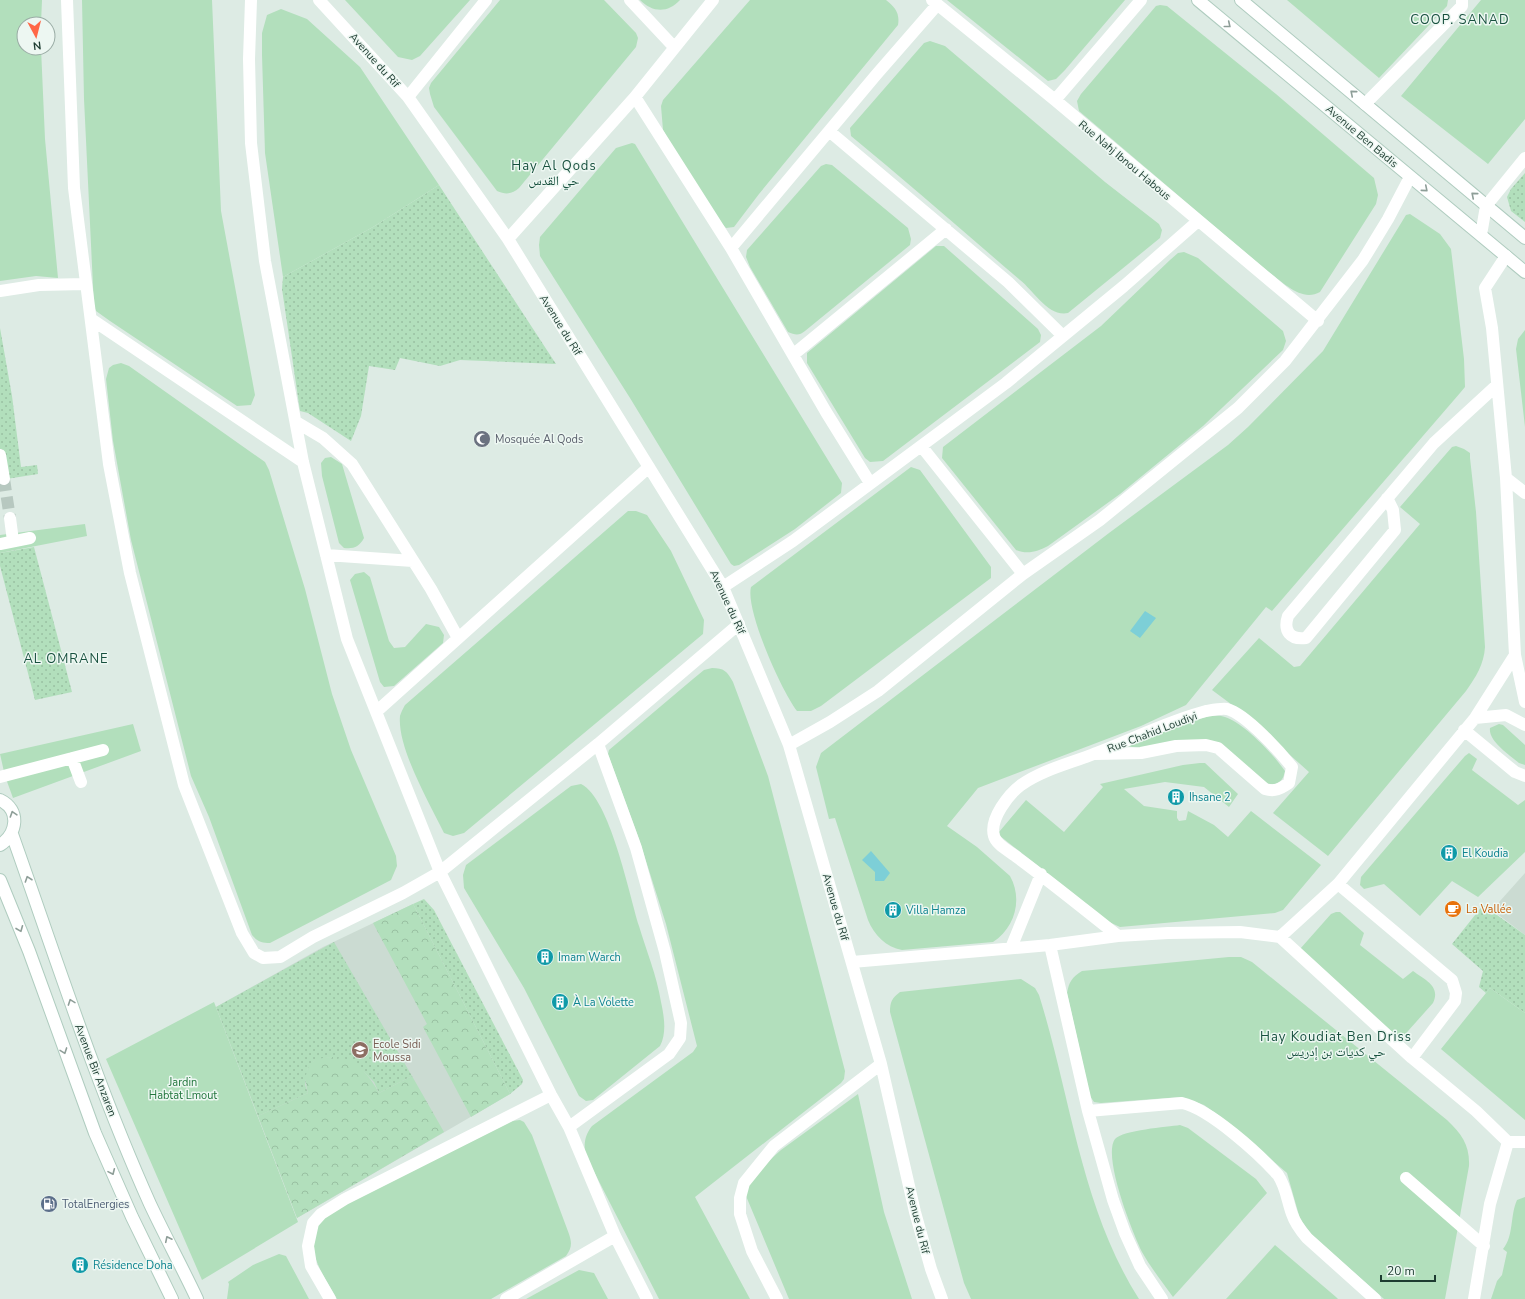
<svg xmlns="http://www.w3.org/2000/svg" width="1525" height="1299" viewBox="0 0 1525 1299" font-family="'Nunito Sans','Noto Naskh Arabic',sans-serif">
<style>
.built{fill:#cbdbd2}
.grass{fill:url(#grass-dots)}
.forest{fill:url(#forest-crowns)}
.green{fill:#b2dfbc}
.water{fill:#7dcfd7}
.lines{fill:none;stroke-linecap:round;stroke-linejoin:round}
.street-tunnel{stroke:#b7c8c0;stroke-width:12;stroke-dasharray:12 6;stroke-linecap:butt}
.secondary-casing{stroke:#afccbf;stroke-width:14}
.street{stroke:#fff;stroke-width:12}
.secondary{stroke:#fff;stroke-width:12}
.oneway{stroke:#8e9e98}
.labels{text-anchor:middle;stroke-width:3;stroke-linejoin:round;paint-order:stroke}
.street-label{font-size:11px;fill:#1d3c31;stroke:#edf7f2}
.worship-label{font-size:11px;fill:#5b616d;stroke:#edf7f2;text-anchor:start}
.culture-label{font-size:11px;fill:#0d838f;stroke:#edf7f2;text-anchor:start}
.food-label{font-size:11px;fill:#c56008;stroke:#edf7f2;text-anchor:start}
.education-label{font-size:11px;fill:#785e54;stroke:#edf7f2;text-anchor:start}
.park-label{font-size:11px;fill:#23773e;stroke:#edf7f2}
.service-label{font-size:11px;fill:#4e5e75;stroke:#edf7f2;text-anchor:start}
.quarter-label{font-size:13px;letter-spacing:1px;fill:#17503e;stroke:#edf7f2}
</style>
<defs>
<pattern id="grass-dots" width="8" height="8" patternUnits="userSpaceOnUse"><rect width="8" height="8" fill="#b2dfbc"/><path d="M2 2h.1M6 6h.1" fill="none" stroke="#99c0a2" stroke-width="1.8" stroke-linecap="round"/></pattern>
<pattern id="forest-crowns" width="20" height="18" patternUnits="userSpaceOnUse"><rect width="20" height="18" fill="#b2dfbc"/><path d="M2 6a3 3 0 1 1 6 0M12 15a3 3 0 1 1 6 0" fill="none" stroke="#99c0a2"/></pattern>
</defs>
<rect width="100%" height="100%" fill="#ddebe4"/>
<path class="built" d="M1525 873V935L1492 910Z
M413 904 510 1094 297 1218 216 1007 323 947Z"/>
<path class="grass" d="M1525 173V222L1511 211 1507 197 1511 189Z
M439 185 556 364 460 360 440 366 400 358 395 370 369 366 361 416 351 441 308 413 300 411 282 289 283 277 373 227Z
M0 328 12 396 21 467 37 465 38 474 0 480Z
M34 547 72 692 35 700 0 566V553Z
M424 899 434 910 523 1080 522 1084 510 1094 413 904Z
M1483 905 1525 935V1013L1490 988 1486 993 1479 987 1483 971 1452 944Z
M334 942 412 1076 379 1093 374 1082 364 1072 330 1057 314 1061 308 1068 305 1085 308 1093 258 1116 216 1007Z"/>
<path class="forest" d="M413 904 510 1094 471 1117 423 1027 427 1024 373 923Z
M330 1057C335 1057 341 1058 346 1059 359 1063 373 1081 379 1093L412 1076 444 1132 297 1218 258 1116 308 1093C305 1083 304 1067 314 1061 318 1058 325 1058 330 1057Z"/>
<path class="green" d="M0 0H42L41 24H24V48H41L45 139 58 278 36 276 0 281Z
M82 0H212L221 211 255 395 251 405 237 406 110 321 96 311 94 307 84 99Z
M345 0H470L420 56 412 60 398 57Z
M500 0H604L636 33 638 38 636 47 519 188C512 194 506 195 497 191L434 107 430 94 429 88 431 83Z
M640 0H680C668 13 653 13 640 0Z
M750 0H886C895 7 900 13 898 25L759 194 734 227 726 228 721 223 671 145 663 130 661 106 663 100Z
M947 0H1125L1065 70 1056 79 1048 81Z
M1287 0H1448L1447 6 1379 78Z
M1481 0H1525V119L1488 164 1401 96Z
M1160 5 1167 6 1276 94 1374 178 1378 195 1376 204 1320 292C1301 303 1282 281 1267 271L1079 111 1077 101 1081 94 1156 6Z
M281 9 307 19 360 67 439 185 373 227 283 277 265 153 262 55V33L267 15Z
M930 41 945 46 1105 182 1159 224 1162 230 1160 238 1068 313C1048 317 1034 291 1020 280 964 232 908 183 851 136L850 128 924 43Z
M632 143 635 144 842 483 841 493 795 529 739 565 734 566 731 564 630 398 540 256 539 245 540 237 616 148Z
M826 164 832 165 908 228 911 239 910 245 805 331C799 336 795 335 788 332L750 267 746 257 747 250 821 166Z
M1410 214 1440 234 1451 249 1464 359 1465 387 1460 393 1272 611 1266 607 1186 705 1141 726 978 788 947 826 977 847 1010 876C1023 899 1015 928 993 942L902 950C886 947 874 935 868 920L835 818 829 819 816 767 821 753 1109 533 1228 445 1248 427 1323 351 1406 215Z
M936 246H944L1038 329 1041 335 1040 342 883 461 870 462 865 458 807 363V353Z
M1184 252 1198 258 1283 331 1286 341 1283 350 1203 426 1120 494 1048 546C1038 551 1028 555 1016 550L942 458 943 447 1101 326 1170 260 1178 253Z
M1525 330V427L1516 349 1518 339Z
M121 363 129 366 265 462 269 470 305 589 332 694 351 750 396 856 397 866 391 880 270 943C262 943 258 942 252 935L209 817 191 776 131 540 113 441 106 379 109 368 113 365Z
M1456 446 1464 449 1470 453V458L1476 512 1485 647C1484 664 1476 677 1466 691L1328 856 1273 813 1309 772 1243 713 1212 690 1259 638 1294 667 1300 666 1420 524 1400 507 1452 447Z
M331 457 342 464 364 538C359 547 354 549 344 548L339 543 322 476 321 463 325 458Z
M911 467 920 470 991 567V578L821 706 811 711H797C782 692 745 610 751 587Z
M628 511H636L647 515 671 551 704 620 703 634 464 833 453 836 444 833C430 804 397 748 400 716 401 712 403 709 405 705Z
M85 524 87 536 0 553V535Z
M364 572 370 577 389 641 394 648 405 647 426 624 439 627 444 635 443 643 394 686 384 687 380 682 350 580 355 574Z
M712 668C724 668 727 671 733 682L768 776 845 1071 844 1079 841 1083 695 1197 750 1299H659L585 1154C584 1142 585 1135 592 1126L693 1052 697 1046 666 924 639 839 608 754 609 750 693 679 704 670Z
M1209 716C1214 716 1220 715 1225 717 1244 723 1273 754 1285 771 1283 783 1275 787 1264 782L1220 743 1137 748 1127 746 1175 727Z
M133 724 141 751 13 798 5 776 0 754Z
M1499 724 1503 725 1525 745V765L1519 763C1510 755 1488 741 1490 728Z
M1469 753 1477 759 1472 770 1518 805 1525 800V852L1478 897 1452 881 1420 916 1384 884 1364 889 1360 885 1361 877 1465 756Z
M1200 763H1205L1238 794 1229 807 1204 787 1165 782 1124 789 1144 806 1177 811V818L1179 821 1186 820 1188 811 1214 825 1228 837 1251 811 1321 865 1283 910 1275 913 1120 927 1109 922 1000 836 999 832 1026 800 1064 832 1103 787 1100 784 1183 765Z
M581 784C610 798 629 894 639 926 646 950 657 976 661 1002 664 1016 667 1033 660 1046L593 1100 586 1101 579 1096 524 988 464 888 463 875 466 865 571 786Z
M1336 912H1340L1364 933 1360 945 1403 979 1413 971C1425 980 1441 986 1433 1003L1400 1040 1300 949 1331 914Z
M1229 957H1241L1252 962 1447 1120C1462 1134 1470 1146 1469 1166L1445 1299H1384L1312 1235 1300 1219 1287 1173 1221 1117 1204 1105 1181 1097 1101 1103 1094 1102 1090 1096 1067 993C1069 982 1072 977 1082 971Z
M1021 979 1035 988 1039 995C1071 1097 1081 1208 1139 1299H971L964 1283 890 1012C890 1002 892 998 900 992Z
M1490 988 1525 1013V1120L1441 1049Z
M214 1002 298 1222 202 1280 106 1059Z
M858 1094 884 1212 912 1299H789L746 1196 748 1185 754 1174 781 1150Z
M520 1120 524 1122 532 1135 569 1234C572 1243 572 1248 566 1256L491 1299H337C320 1269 296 1239 331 1212L512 1121Z
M1180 1125 1188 1128 1256 1179 1267 1193 1173 1297C1163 1283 1151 1268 1142 1252 1133 1234 1102 1156 1115 1139 1123 1130 1167 1127 1180 1125Z
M1525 1197V1299H1491L1497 1281 1502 1275 1507 1252 1503 1249C1514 1236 1510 1215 1517 1200Z
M1275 1245 1336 1297 1338 1299H1226Z
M279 1254 286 1256 309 1299H227L229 1284 228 1282 253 1265Z
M579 1270 594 1273 608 1299H526Z"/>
<path class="water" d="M1145 611 1156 618 1140 638 1130 631Z
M871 851 890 873 884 881H875V872L862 860Z"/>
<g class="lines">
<path class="street-tunnel" d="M4 479 10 518"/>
<g class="secondary-casing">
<path id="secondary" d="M1198 0 1525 272
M1241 0 1525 238
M0 800C21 810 17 834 0 845
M12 834C56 958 96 1084 150 1204 165 1236 182 1267 197 1299
M0 880 29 951 95 1133 132 1217 172 1299"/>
</g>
<path class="street" d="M67 0 74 188 109 464 130 573 184 785 242 933 254 953 263 958 280 957 313 937 403 893 440 872 598 744 739 624
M251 0 249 59 251 143 265 261 303 462 347 639 440 872 551 1095 569 1127 615 1236 647 1299
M319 0 408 97 508 239 723 587 789 745 881 1064 915 1212 931 1269 942 1299
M630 0 674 47
M932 0 1055 100 1318 321
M408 97 486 0
M635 97 731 248 826 412 870 483
M1055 100 1141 0
M1365 104 1462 6V0
M829 131 1008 282 1063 336
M1481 235 1486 206 1525 158
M508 239 635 97 713 0
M731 248 876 75 937 5
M1506 256 1485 288 1492 328 1506 478 1515 655 1525 702
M0 291 39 285 85 284
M91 319 303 462
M794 354 946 229
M296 422 323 438 352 464 431 589 458 638
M922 447 1023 574
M0 455 4 479
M1506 478 1525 493
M1387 498 1393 510 1395 530 1306 638C1290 640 1283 631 1288 616L1434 443 1496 386
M10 518 13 541
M0 544 30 538
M326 555 413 561
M723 587 793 541 1006 383 1124 286 1198 221
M376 712 649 467
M1475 718 1506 715 1525 725
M1464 730 1515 772 1525 776
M789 745 830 722 878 691 1023 574 1100 520 1238 408 1285 361 1363 260 1388 219 1410 177
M1094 754 1141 753 1176 746 1206 745 1218 748 1265 789C1275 792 1280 789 1289 783L1292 767C1280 752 1246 714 1227 709 1222 708 1212 710 1206 711 1168 721 1133 739 1096 753 1072 763 1044 769 1021 785 1009 794 989 819 994 836 996 845 1011 852 1018 858 1052 883 1085 910 1118 936
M72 758 81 782
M0 777 103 750
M1338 884 1452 980 1456 993 1455 1001 1412 1058
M1280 937 1338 884 1475 718 1515 655
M1050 945 1088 1111 1113 1200 1125 1233 1140 1266 1162 1299
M1011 948 1041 874
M852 962 1050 945 1118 936 1168 933 1240 932 1280 937 1412 1058 1476 1111 1508 1142H1525
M1088 1111 1182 1103C1210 1109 1259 1154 1278 1175 1286 1187 1287 1200 1292 1214 1295 1223 1301 1231 1307 1238L1375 1299
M569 1127 669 1054 680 1038 681 1023 665 952 636 848 598 744
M1406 1178 1484 1246
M330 1299 311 1266 308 1246 313 1223 321 1214 345 1199 551 1095
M506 1299 615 1236
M777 1299 752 1251 740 1214V1198L744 1183 774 1146 881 1064
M1474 1299 1490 1204 1508 1142"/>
<use href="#secondary" class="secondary"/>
</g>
<defs><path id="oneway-chevron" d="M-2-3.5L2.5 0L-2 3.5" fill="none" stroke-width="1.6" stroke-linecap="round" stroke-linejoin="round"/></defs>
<g class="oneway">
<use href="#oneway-chevron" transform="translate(1228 25) rotate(39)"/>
<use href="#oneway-chevron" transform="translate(1353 93) rotate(-140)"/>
<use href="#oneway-chevron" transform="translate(1425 189) rotate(40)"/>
<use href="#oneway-chevron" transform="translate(1474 195) rotate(-140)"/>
<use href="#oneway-chevron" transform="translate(13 814) rotate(-108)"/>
<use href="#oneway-chevron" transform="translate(28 879) rotate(-109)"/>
<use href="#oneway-chevron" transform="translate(20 929) rotate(68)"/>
<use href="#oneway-chevron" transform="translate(71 1002) rotate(-110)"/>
<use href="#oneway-chevron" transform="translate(64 1051) rotate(70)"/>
<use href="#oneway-chevron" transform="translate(112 1172) rotate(66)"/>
<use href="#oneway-chevron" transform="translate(168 1239) rotate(-116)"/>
</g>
<defs>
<g id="mosque-disc" transform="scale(0.9)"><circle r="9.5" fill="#6b7280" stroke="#edf7f2"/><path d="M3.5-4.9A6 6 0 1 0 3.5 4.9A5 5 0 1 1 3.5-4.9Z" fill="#fff"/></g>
<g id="building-disc" transform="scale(0.9)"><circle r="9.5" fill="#0f9aa8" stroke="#edf7f2"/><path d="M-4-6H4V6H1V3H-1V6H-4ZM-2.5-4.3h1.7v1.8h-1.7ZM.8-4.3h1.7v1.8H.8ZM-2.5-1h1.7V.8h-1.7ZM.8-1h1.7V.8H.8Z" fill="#fff"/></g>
<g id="cafe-disc" transform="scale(0.9)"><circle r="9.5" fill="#e8710a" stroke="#edf7f2"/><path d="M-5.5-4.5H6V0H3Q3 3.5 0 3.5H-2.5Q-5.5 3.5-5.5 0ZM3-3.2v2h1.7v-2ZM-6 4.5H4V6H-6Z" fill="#fff"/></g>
<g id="school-disc" transform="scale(0.9)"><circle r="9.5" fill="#8d6e63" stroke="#edf7f2"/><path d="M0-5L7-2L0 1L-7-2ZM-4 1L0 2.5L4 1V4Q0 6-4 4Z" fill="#fff"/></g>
<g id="fuel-disc" transform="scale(0.9)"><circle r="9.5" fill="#5c6f8a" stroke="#edf7f2"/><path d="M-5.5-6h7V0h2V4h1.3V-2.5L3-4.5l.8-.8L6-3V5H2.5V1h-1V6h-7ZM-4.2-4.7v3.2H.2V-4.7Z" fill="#fff"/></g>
</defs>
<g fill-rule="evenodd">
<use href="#mosque-disc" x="482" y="439"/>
<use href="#building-disc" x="1176" y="797"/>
<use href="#building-disc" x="1449" y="853"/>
<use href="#cafe-disc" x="1453" y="909"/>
<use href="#building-disc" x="893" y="910"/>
<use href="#building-disc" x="545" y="957"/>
<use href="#building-disc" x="560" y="1002"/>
<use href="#school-disc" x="360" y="1050"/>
<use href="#fuel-disc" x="49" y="1204"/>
<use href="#building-disc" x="80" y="1265"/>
</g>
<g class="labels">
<g class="street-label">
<text transform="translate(375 60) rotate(48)" y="4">Avenue du Rif</text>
<text transform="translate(1362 136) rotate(40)" y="4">Avenue Ben Badis</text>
<text transform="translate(1125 160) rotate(40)" y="4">Rue Nahj Ibnou Habous</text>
<text transform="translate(561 325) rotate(58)" y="4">Avenue du Rif</text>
<text transform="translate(728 602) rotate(65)" y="4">Avenue du Rif</text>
<text transform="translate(1152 732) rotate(-21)" y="4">Rue Chahid Loudiyi</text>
<text transform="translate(836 907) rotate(74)" y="4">Avenue du Rif</text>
<text transform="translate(96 1070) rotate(69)" y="4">Avenue Bir Anzaren</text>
<text transform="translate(918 1220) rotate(76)" y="4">Avenue du Rif</text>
</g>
<g class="worship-label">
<text x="495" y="443">Mosquée Al Qods</text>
</g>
<g class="culture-label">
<text x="1189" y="801">Ihsane 2</text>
<text x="1462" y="857">El Koudia</text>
<text x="906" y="914">Villa Hamza</text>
<text x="558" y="961">Imam Warch</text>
<text x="573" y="1006">À La Volette</text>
<text x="93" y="1269">Résidence Doha</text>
</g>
<g class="food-label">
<text x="1466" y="913">La Vallée</text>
</g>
<g class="education-label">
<text x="373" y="1048">Ecole Sidi<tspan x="373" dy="13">Moussa</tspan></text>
</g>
<g class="park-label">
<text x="183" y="1086">Jardin<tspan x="183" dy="13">Habtat Lmout</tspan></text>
</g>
<g class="service-label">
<text x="62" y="1208">TotalEnergies</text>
</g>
<g class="quarter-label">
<text x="1460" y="24">COOP. SANAD</text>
<text x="554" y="170">Hay Al Qods<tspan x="554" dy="15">حي القدس</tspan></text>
<text x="66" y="663">AL OMRANE</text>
<text x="1336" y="1041">Hay Koudiat Ben Driss<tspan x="1336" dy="15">حي كديات بن إدريس</tspan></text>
</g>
</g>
<g transform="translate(36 36) rotate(173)"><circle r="19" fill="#edf7f2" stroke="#9aaca5"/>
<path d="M0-3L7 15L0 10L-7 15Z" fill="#ff6847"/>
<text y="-6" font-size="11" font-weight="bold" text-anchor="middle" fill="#1d3c31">N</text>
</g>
<path d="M1381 1275v6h54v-6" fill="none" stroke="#1d3c31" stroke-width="2"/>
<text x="1387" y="1275" font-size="12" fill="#1d3c31" stroke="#edf7f2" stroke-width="3" paint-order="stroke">20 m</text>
</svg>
